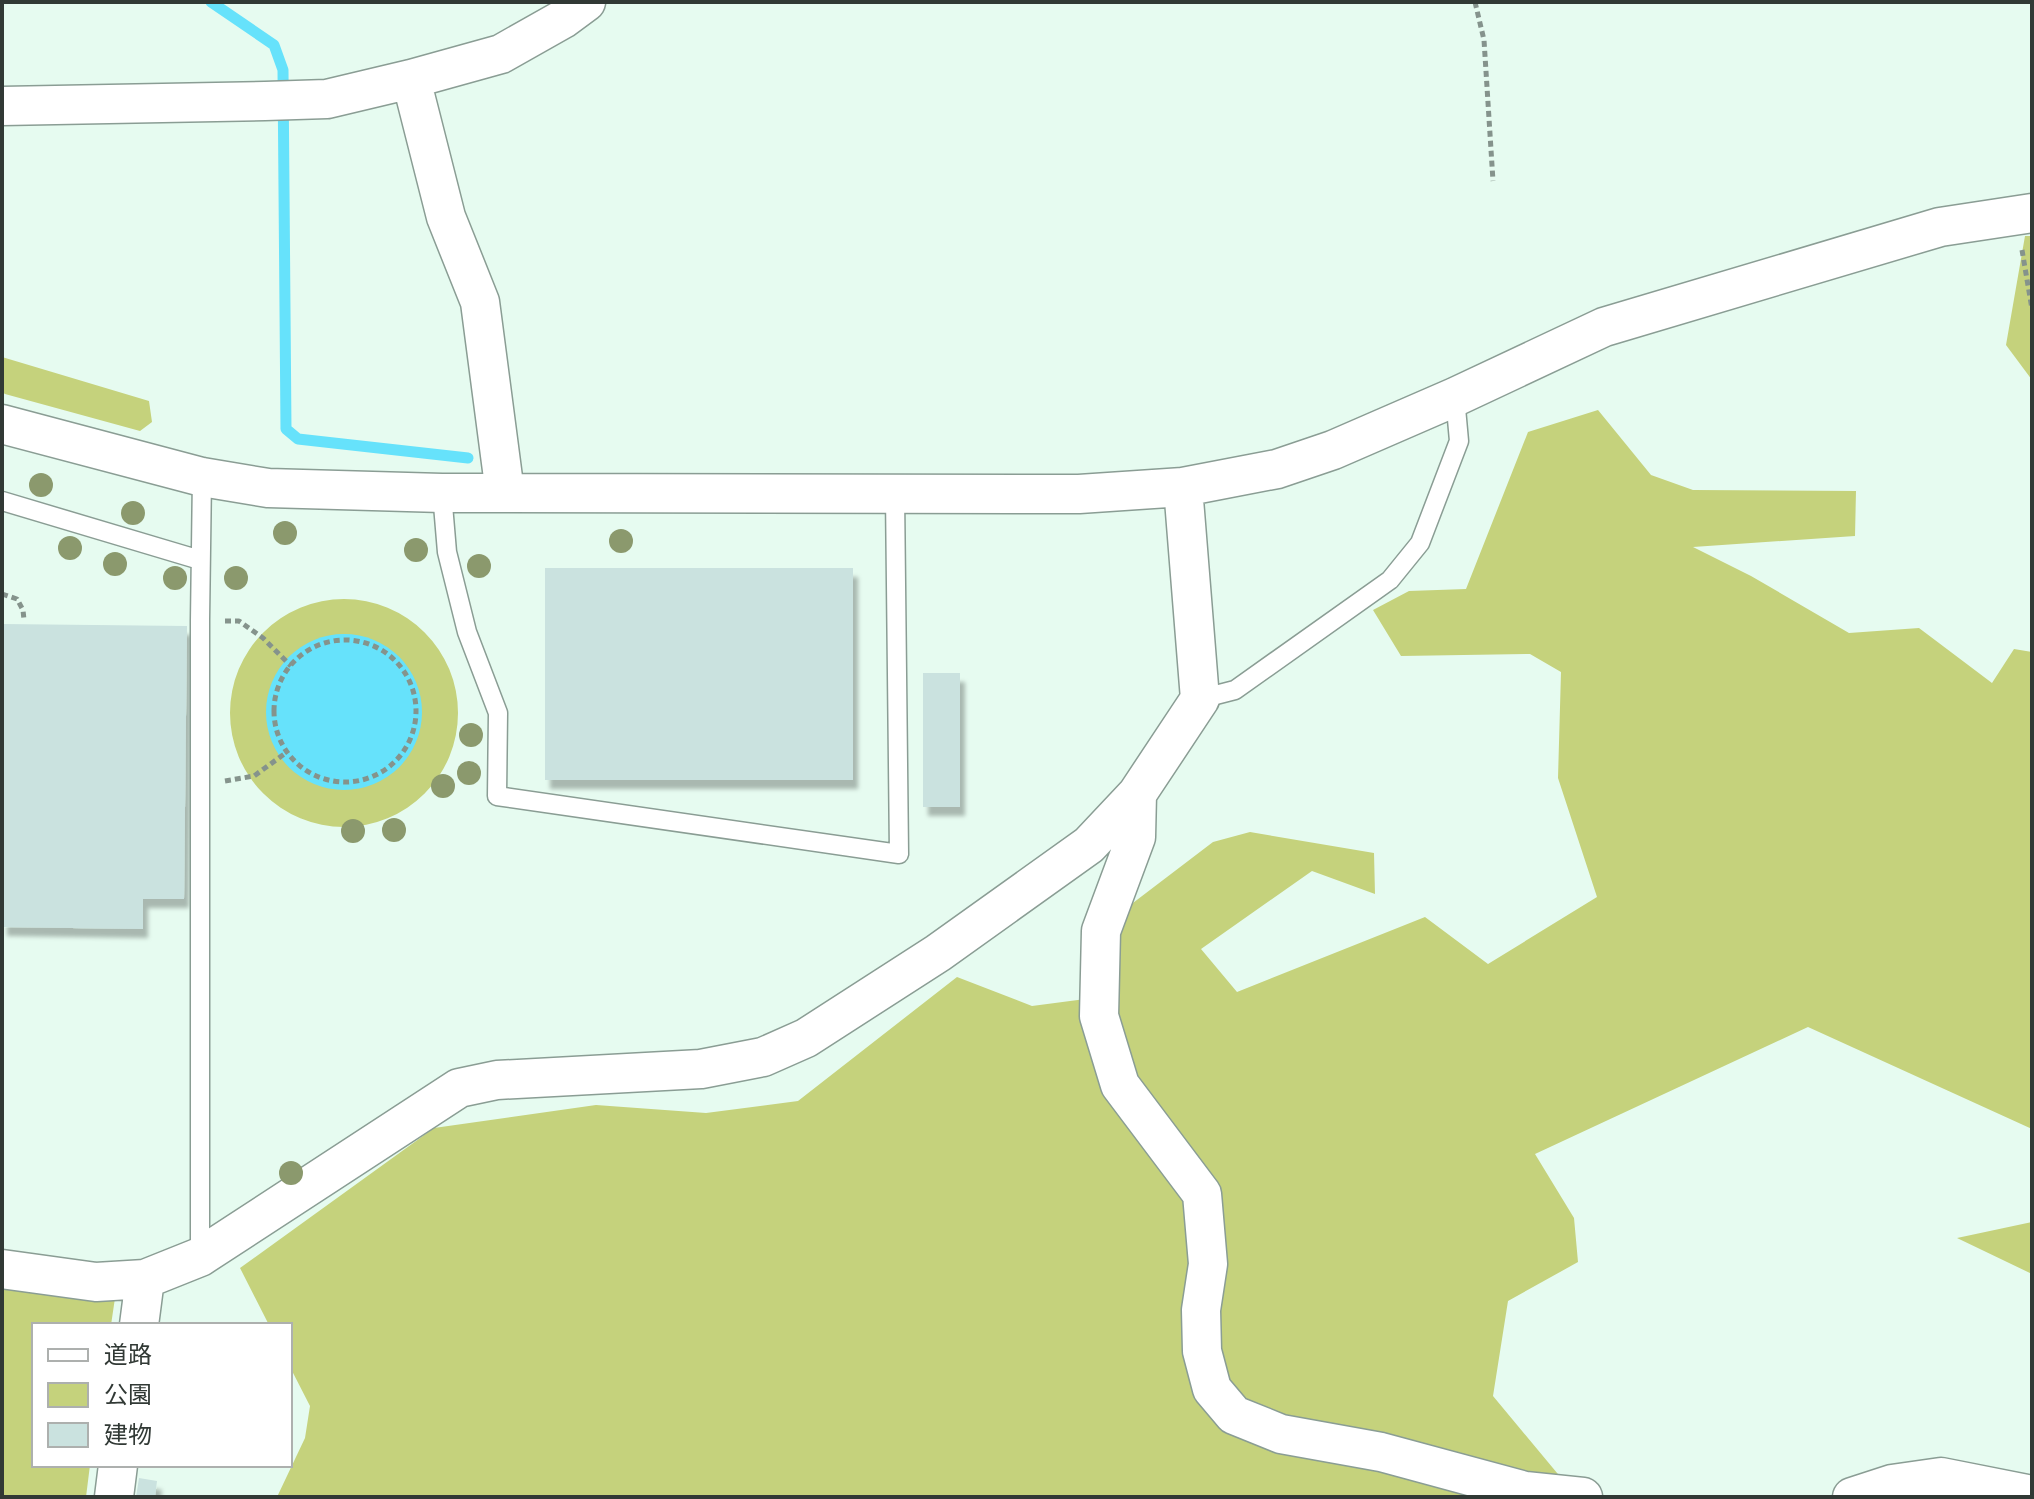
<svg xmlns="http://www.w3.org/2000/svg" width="2034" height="1499" viewBox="0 0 2034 1499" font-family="Poppins,'Noto Sans JP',sans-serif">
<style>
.green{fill:#c5d27c}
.water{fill:#66e2fb}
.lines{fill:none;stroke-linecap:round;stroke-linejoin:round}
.stream{stroke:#66e2fb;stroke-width:11}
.building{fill:#cae2df;filter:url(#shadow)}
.lane-casing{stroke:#8a9d94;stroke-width:21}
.street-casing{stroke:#8a9d94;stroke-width:41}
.path{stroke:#85938c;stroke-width:5;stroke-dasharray:6 4;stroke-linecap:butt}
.lane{stroke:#fff;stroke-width:18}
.street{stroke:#fff;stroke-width:38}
.tree{fill:#8b996d}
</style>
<defs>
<filter id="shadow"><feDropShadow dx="5" dy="9" stdDeviation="2" flood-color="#0004"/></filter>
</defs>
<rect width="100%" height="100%" fill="#e6fbf0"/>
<path class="green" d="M2025 236H2032V380L2006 345Z
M2 357 149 401 152 422 140 431 5 394 2 392Z
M1598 410 1651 475 1693 490 1856 491 1855 536 1693 547 1751 576 1849 633 1919 628 1992 683 2014 649 2032 652V1129L1808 1027 1535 1154 1574 1218 1578 1262 1508 1301 1493 1396 1577 1497H277L305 1438 310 1406 290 1367V1325H269L240 1268 434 1128 596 1105 706 1113 798 1101 957 977 1032 1006 1093 998 1125 909 1213 842 1250 832 1374 853 1375 894 1312 871 1201 949 1237 992 1425 917 1488 964 1597 897 1558 778 1561 672 1530 654 1401 656 1373 610 1409 591 1466 589 1528 432Z
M230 713a114 114 0 1 1 228 0a114 114 0 1 1-228 0Z
M2032 1222V1274L1957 1238Z
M2 1284 115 1298 111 1325H34V1465H90L86 1497H2Z"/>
<path class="water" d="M266 712a78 78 0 1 1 156 0a78 78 0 1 1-156 0Z"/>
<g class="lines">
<path class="stream" d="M211 2 274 45 283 70 286 429 298 439 468 458"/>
</g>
<path class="building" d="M545 568H853V780H545Z
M2 624 187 626 184 899H143V929L2 927Z
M923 673H960V807H923Z
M139 1478 157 1481 155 1497H136Z"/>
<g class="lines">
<g class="lane-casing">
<path id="lane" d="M442 493 447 552 467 632 498 713 497 796 899 854 895 494
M2 501 200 560
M1200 699 1235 690 1390 580 1420 543 1459 441 1455 397
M200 1257V620L202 477"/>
</g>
<g class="street-casing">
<path id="street" d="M411 79 446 217 480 302 505 493
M2 106 265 101 327 99 411 79 501 54 563 19 586 2
M2 424 202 477 268 488 442 493 1079 494 1183 487 1277 469 1333 450 1455 397 1604 327 1940 227 2032 213
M1137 794 1136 837 1101 931 1099 1016 1120 1085 1202 1194 1208 1264 1201 1310 1202 1351 1212 1389 1234 1415 1281 1434 1381 1452 1525 1491 1583 1497
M2 1269 96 1282 145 1279 200 1257 459 1088 497 1080 701 1069 763 1057 806 1038 938 953 1089 845 1137 794 1200 699 1183 487
M139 1325 145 1279
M114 1497 118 1465
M1852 1497 1892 1484 1941 1477 2032 1495"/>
</g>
<path class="path" d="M1475 2 1484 40 1493 181
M2022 250 2032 309
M2 594 17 599 23 610 24 620
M225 621H239L263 638 291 666
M274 711a71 71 0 1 1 142 0a71 71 0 1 1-142 0Z
M225 781 254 776 287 752"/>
<use href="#lane" class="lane"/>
<use href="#street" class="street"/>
</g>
<g class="tree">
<circle cx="41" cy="485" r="12"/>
<circle cx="133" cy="513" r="12"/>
<circle cx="285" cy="533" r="12"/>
<circle cx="621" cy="541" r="12"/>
<circle cx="70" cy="548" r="12"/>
<circle cx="416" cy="550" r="12"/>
<circle cx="115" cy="564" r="12"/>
<circle cx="479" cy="566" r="12"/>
<circle cx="175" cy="578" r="12"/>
<circle cx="236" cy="578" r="12"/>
<circle cx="471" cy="735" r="12"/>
<circle cx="469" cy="773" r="12"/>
<circle cx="443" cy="786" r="12"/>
<circle cx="394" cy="830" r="12"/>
<circle cx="353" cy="831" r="12"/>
<circle cx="291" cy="1173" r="12"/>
</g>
<rect width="2034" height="1499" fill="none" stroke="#313935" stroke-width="8"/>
<rect x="32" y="1323" width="260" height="144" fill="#ffffff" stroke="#adb0ae" stroke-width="2"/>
<rect x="48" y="1349" width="40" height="12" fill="#ffffff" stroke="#adb0ae" stroke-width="2"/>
<text x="104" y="1363" font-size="24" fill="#313935">道路</text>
<rect x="48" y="1383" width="40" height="24" fill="#c5d27c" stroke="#adb0ae" stroke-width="2"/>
<text x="104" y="1403" font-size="24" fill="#313935">公園</text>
<rect x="48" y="1423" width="40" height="24" fill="#cae2df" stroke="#adb0ae" stroke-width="2"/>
<text x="104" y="1443" font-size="24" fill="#313935">建物</text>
</svg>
